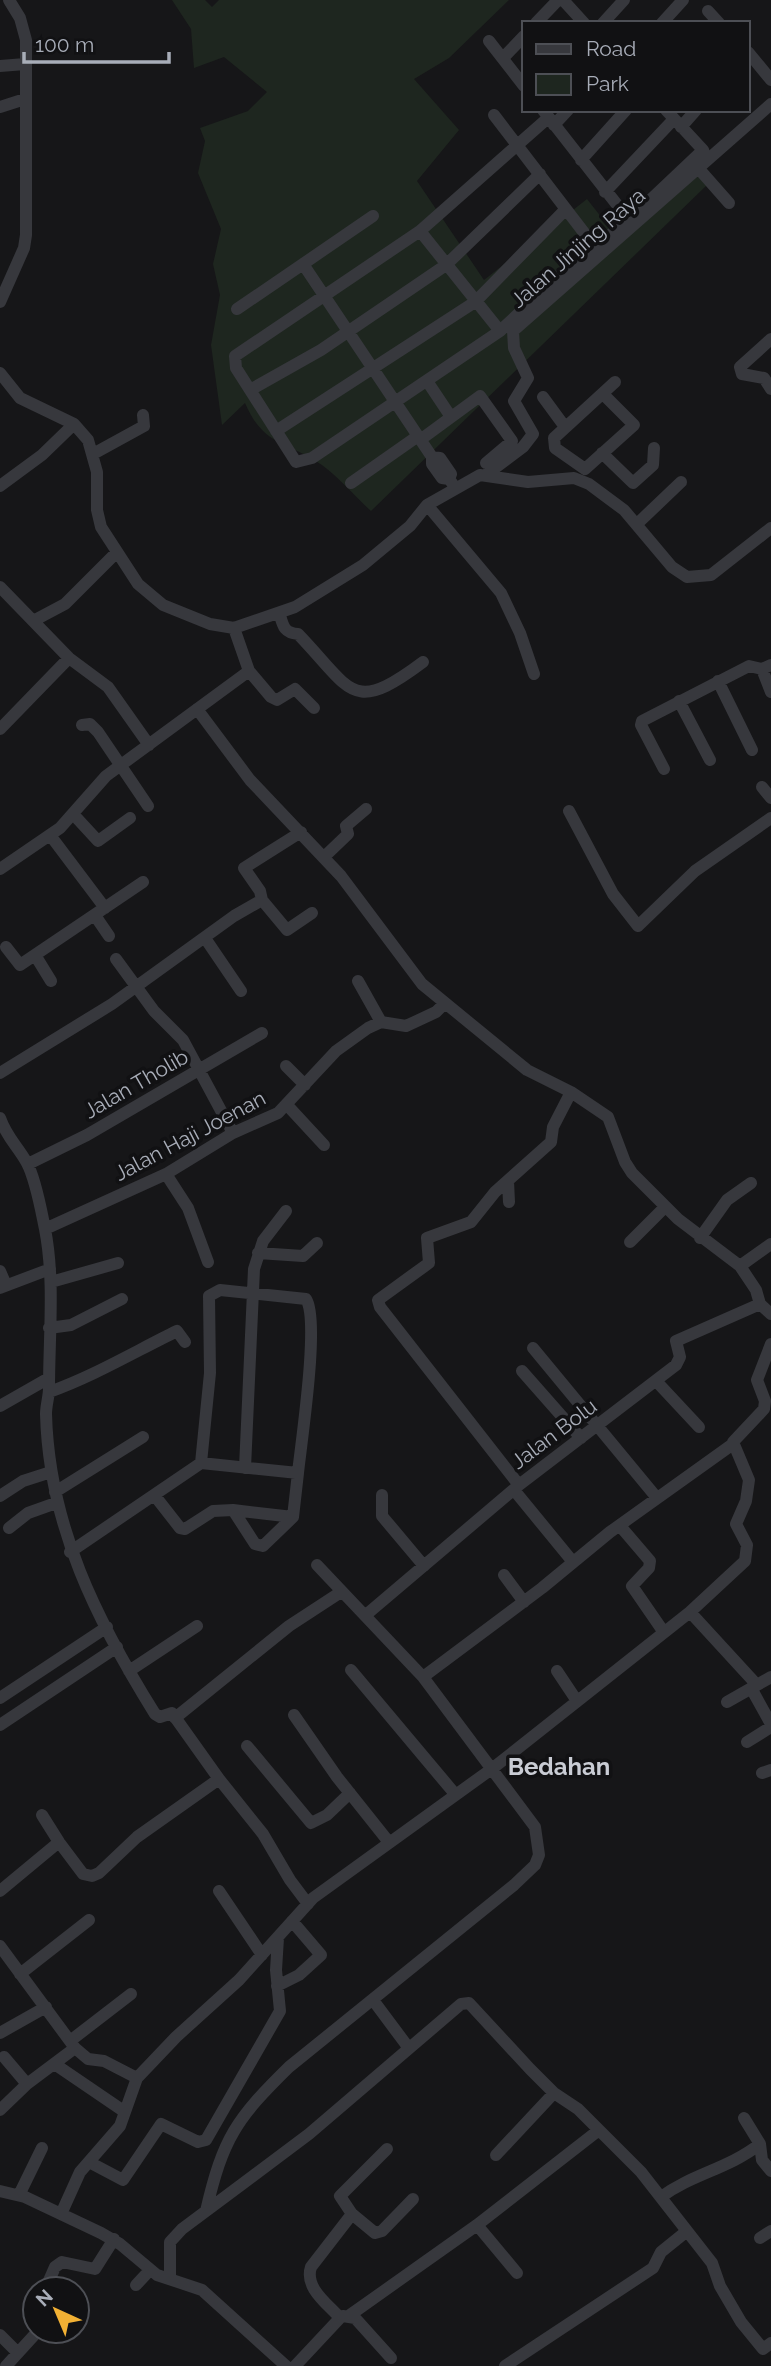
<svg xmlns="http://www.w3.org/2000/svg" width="771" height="2366" viewBox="0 0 771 2366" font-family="Raleway,sans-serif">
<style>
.green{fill:#1e261f}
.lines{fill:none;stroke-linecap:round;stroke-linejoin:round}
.minor{stroke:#37383d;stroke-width:12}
.labels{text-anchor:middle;stroke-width:7;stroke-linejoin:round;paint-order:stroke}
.street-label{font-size:21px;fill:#a8adb8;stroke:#111113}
.quarter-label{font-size:24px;font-weight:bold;fill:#c9ccd4;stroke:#111113}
</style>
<rect width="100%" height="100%" fill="#161618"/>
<path class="green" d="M172 0H205L212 7 219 0H509L449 58 414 79 459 130 417 181 484 280 587 199 613 232 691 161 708 184 371 511C353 495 335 472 314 460 282 441 262 443 245 403L222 425 211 345 220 295 213 264 221 229 198 173 205 141 200 128 248 111 267 92 224 57 194 68 191 29Z"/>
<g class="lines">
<path class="minor" d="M563 0 584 23
M708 11 719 23
M536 23 558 0
M603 23 624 0
M662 23 683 0
M489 41 524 86
M748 52 771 80
M503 58 524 36
M0 66 25 64
M0 107 25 99
M543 110 629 220
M666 110 703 150
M494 115 595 247
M554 125 568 110
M681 127 696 110
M581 160 626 110
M699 169 729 203
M605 192 674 119
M420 231 235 356 236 368 296 462 312 458 500 331 562 273 629 220 703 150 706 159
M303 264 373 216
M0 302 24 248 26 235V40L20 18 9 0
M237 309 303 264 432 457V464L442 478 449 479
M500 331 420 231 548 118
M771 339 740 367 742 374 764 378 771 389
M0 373 20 398 74 424 88 440 97 472V510L101 527 138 584 163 605 210 624 234 628 295 607 363 565 410 526 427 505 480 475 528 482 574 478 589 484 624 510 672 567 687 577 711 575 771 528
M427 381 451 417
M250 390 321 350 446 265 540 174
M603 394 634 425 585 469 555 448 554 438 615 382
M543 397 565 427
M276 431 475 302 566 209
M420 440 480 396 512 441 486 463
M602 453 633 483 653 465 654 448
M93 454 144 426 143 415
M432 457 440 458 451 474 449 479 452 483
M487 474 523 447 533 434 514 401 528 378 514 348 513 331 771 104
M351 483 418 436
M0 486 42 455 74 424
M427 505 501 593 520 633 534 674
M637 524 681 482
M0 587 69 658 108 687 149 745
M280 615C283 627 285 633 298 634 352 690 351 716 423 662
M33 621 65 604 116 553
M762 669 771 692
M249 671 271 697 277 700 295 689 314 708
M718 681 752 750
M679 701 710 760
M197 709 250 780 341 876 422 984 527 1070 571 1092 608 1117 625 1162 632 1173 678 1219 740 1266 756 1290 760 1304 771 1314
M82 725 90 724 98 732 148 806
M0 729 69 658
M664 769 641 725 642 721 749 666 762 669 771 665
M762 787 771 798
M569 811 613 894 638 926 695 871 771 818
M74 815 98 841 130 818
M50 835 105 908
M324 857 348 834 346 826 366 809
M0 869 60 828 106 776 249 671 234 628
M262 900 287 930 312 913
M96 917 109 936
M205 938 241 991
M6 947 20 965 143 882
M35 955 51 981
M116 959 154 1011 183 1040 233 1133
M358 981 381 1022
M286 1066 305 1085
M0 1073 112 1004 234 916 262 900 260 891 244 868 301 832
M287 1105 324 1145
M0 1118C7 1138 17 1145 27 1163 36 1180 41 1210 45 1229 55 1281 49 1335 49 1388 49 1397 46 1405 46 1414 49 1526 97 1621 155 1714L160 1717 172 1713 219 1779 137 1837 99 1873 92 1876 83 1874 59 1842 0 1891
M28 1164 87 1135 262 1033
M166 1174 188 1208 208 1262
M508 1181 509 1202
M45 1229 166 1174 233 1133 278 1113 336 1051 368 1028 381 1022 406 1026 436 1012 444 1004
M700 1238 727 1200 751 1183
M630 1242 665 1207
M258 1253 303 1256 317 1243
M740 1266 771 1244
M0 1271 6 1285
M51 1282 118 1263
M0 1288 50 1269
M49 1328 71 1325 122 1299
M533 1348 657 1498
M522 1371 581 1438
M657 1382 699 1427
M49 1392C92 1377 136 1351 177 1331L185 1342
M0 1406 49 1378
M245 1468 254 1269 263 1241 286 1211
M519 1485 380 1307 378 1300 429 1263 427 1238 471 1222 495 1192 551 1142 553 1127 571 1092
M514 1490 573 1562
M55 1492 143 1437
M382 1495V1516L424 1566
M0 1496 23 1481 51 1472
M155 1496 180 1528 185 1529 213 1511 233 1510 255 1544 263 1546 293 1517 298 1473
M233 1510 293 1517
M621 1527 650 1561 649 1568 632 1586 663 1631
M9 1528 28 1513 56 1503
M70 1552 201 1463 298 1473C301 1443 320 1320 306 1299L220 1290 209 1296 210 1373 201 1463
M504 1575 524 1602
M690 1612 757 1685
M367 1614 519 1485 676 1365 680 1357 676 1341 760 1304
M351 1670 455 1794
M129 1671 197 1626
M557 1671 577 1701
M423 1677 542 1588 610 1532 733 1444
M751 1688 771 1724
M0 1698 107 1627
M727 1702 771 1677
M294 1715 337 1777 388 1841
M175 1718 289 1626 341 1592
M0 1725 117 1647
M747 1742 771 1727
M247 1746 311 1823 327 1815 350 1793
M762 1773 771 1770
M219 1779 263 1834 290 1880 308 1904
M42 1815 59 1842
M219 1891 262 1955
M0 1946 75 2048 88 2059 104 2061 137 2078
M20 1974 89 1920
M277 1986 299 1975 321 1955 292 1921
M373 2000 408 2047
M0 2033 46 2007
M70 2041 131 1994
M4 2057 27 2084
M56 2065 125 2112
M0 2110 27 2084 75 2048
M744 2118 760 2144 762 2160 771 2171
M496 2155 554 2093
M89 2162 123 2180 161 2124 198 2142 206 2140 280 2011 276 1970 278 1938
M0 2191 25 2197 101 2233 120 2244 157 2275 202 2290 286 2366
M19 2195 42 2148
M661 2197C692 2174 728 2169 760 2144
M206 2211C223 2138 236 2119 289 2067L514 1885 535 1865 539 1855 535 1827 423 1677 317 1565
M61 2214 80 2172 120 2126 137 2078 176 2037 239 1980 313 1898 493 1768 690 1612 745 1561 747 1545 736 1524 746 1501 749 1480 733 1442 764 1409 765 1401 757 1380 771 1344
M352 2214 375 2233 382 2231 413 2199
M477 2225 517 2273
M760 2238 771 2231
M170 2279V2242L182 2229 309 2134 461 2004 469 2003 530 2069 554 2093 578 2109 641 2172 712 2263 720 2286 741 2322 763 2349 771 2343
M136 2285 150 2270
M53 2289 48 2283 55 2267 62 2262 95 2269 114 2239
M350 2315 477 2225 599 2130
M343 2316 355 2318 391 2358
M0 2335 18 2353
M6 2366 38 2331
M295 2366 340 2318C328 2304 304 2288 311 2267L352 2214 340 2196 387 2149
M505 2366 653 2268 661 2252 687 2231"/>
</g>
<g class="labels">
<g class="street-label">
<text transform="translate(578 248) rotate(-41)" y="7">Jalan Jinjing Raya</text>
<text transform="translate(136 1084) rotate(-30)" y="7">Jalan Tholib</text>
<text transform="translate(190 1136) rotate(-28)" y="7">Jalan Haji Joenan</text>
<text transform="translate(554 1434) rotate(-37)" y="7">Jalan Bolu</text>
</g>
<g class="quarter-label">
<text x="559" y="1775">Bedahan</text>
</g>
</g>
<rect x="522" y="21" width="228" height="91" fill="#111113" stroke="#4d4f55" stroke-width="2"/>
<rect x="536" y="44" width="35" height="10" fill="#37383d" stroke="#4d4f55" stroke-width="2"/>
<text x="586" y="56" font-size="21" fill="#a8adb8">Road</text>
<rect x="536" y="74" width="35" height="21" fill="#1e261f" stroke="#4d4f55" stroke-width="2"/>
<text x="586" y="91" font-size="21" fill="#a8adb8">Park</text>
<g transform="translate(56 2310) rotate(316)"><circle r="33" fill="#111113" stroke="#4d4f55" stroke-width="2"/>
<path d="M0-5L12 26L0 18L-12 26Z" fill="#f2b134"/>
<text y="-10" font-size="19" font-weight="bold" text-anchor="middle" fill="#a8adb8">N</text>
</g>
<path d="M24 52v10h145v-10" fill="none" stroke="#a8adb8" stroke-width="3.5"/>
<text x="35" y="52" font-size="21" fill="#a8adb8" stroke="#111113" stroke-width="5" paint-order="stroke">100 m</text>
</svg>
